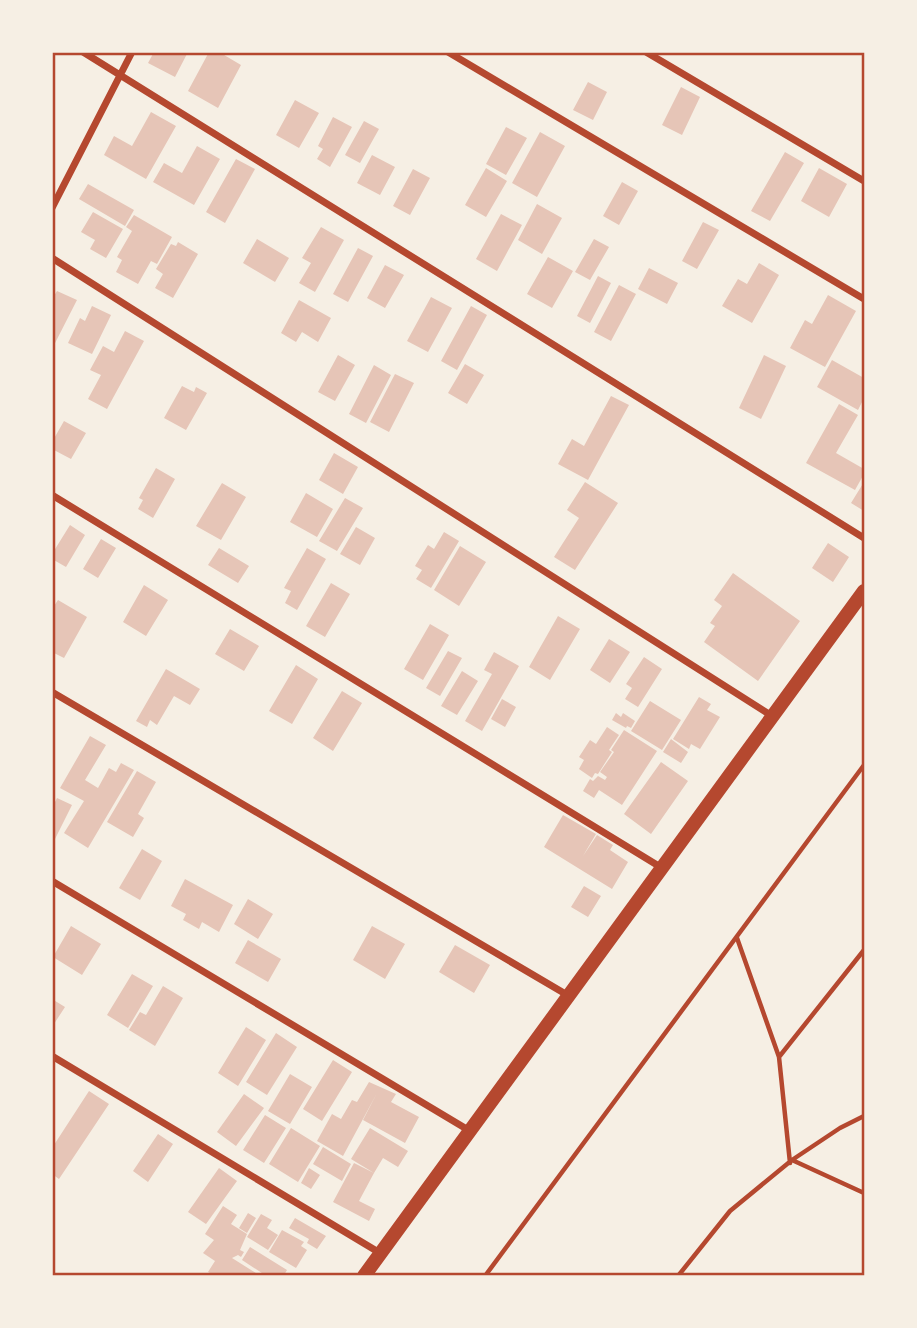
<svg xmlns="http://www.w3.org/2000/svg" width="917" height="1328" viewBox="0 0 917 1328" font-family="'Libre Baskerville',serif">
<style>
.building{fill:#e6c5b7}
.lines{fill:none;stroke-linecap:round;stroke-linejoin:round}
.path{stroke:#b5482f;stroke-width:4.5}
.minor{stroke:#b5482f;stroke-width:7}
.secondary{stroke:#b5482f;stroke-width:14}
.neatline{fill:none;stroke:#b5482f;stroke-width:2.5}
</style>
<rect width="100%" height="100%" fill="#f6efe4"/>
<path class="building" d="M154 52H188L175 77 148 63Z
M209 52H219L241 65 218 108 188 91Z
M588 82 607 92 593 120 573 110Z
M681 87 700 97 682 135 662 125Z
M295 100 319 113 299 148 276 135Z
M151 112 176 126 146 179 104 155 114 136 132 146Z
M333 117 352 127 330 167 317 159 323 149 318 146Z
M364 121 379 129 360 163 345 155Z
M506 127 527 138 506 175 486 164Z
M540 132 565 146 537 197 512 183Z
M197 146 220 159 194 205 153 182 164 163 182 173Z
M785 152 804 163 770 221 751 211Z
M372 155 395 167 380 195 357 183Z
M236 159 255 169 225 223 206 212Z
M486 168 507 181 486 217 465 205Z
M819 168 847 184 829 217 801 201Z
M413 169 430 178 410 215 393 206Z
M622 182 638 191 619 225 603 216Z
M88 184 134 210 125 226 79 199Z
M537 204 562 218 542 254 518 240Z
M93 212 123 229 106 258 90 249 95 240 81 232Z
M501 214 522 225 497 271 476 259Z
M134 215 172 237 157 264 151 261 138 284 116 272 122 260 117 257 132 231 126 227Z
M703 222 719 230 697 269 682 261Z
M321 227 344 240 315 292 299 283 311 263 302 258Z
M257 239 289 258 275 282 243 263Z
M594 239 609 247 590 280 575 272Z
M178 242 198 254 173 298 155 288 163 274 156 269 171 244 176 246Z
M358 248 373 256 348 302 333 294Z
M548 257 573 271 552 308 527 294Z
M759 263 779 275 752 323 722 306 738 279 747 284Z
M385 265 404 275 385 308 367 298Z
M649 268 678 283 667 304 638 289Z
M598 276 611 283 590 323 577 316Z
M619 285 636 294 611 341 594 332Z
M57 291 77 300 52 349V299Z
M828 295 856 311 825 367 790 348 805 320 812 324Z
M431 297 452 308 428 352 407 341Z
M299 300 331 318 318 342 302 332 296 342 281 333Z
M92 306 111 315 92 354 68 343 80 318 85 321Z
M471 306 487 315 457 370 441 361Z
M125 331 144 341 107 409 88 399 101 375 90 370 103 346 114 352Z
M338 355 355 365 335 401 318 392Z
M764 355 786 366 761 419 739 408Z
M832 360 864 378V398L858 410 817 387Z
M465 364 484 375 467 404 448 393Z
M374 365 391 375 366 423 349 414Z
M395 374 414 383 389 432 370 422Z
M182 386 194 392 196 387 207 393 186 430 164 418Z
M611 396 629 405 588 480 558 464 572 439 584 446Z
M839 404 858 415 836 453 864 469V474L855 490 806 463Z
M64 421 86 433 71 459 52 449V442Z
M334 453 358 467 343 494 319 480Z
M156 468 175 479 153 518 138 509 143 500 139 498Z
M585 482 618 503 575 570 554 557 579 518 567 510Z
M864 482V511L851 503Z
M222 483 246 497 221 540 196 526Z
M306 493 333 509 317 537 290 522Z
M345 498 363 508 337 551 319 541Z
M70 525 85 535 66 567 52 559V554Z
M356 527 375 538 360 565 340 554Z
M444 532 459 541 431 588 416 579 422 570 415 566 428 545 434 549Z
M101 539 116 548 98 578 83 569Z
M828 543 849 557 833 582 812 568Z
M460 546 486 562 459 606 434 590Z
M219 548 249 566 238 583 208 565Z
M307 548 326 559 297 610 285 603 291 591 284 588Z
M733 573 800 621 758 681 704 642 715 626 710 623 722 606 714 600Z
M331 583 350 594 325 637 306 626Z
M144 585 168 600 146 636 123 622Z
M58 600 87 617 64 658 52 652V609Z
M558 616 580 629 550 680 529 667Z
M430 624 449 635 423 680 404 669Z
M230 629 259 646 244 671 215 654Z
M609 639 630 652 610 683 590 670Z
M448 651 462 658 440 696 426 688Z
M494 652 519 666 482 731 465 721 492 674 484 670Z
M644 657 662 669 638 707 625 699 632 688 626 684Z
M296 665 318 679 292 724 269 711Z
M166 669 200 689 190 705 174 696 157 725 150 720 147 727 136 721Z
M462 671 478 681 457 715 441 706Z
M342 691 362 703 333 751 313 738Z
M699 697 711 704 707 710 720 717 700 749 691 744 689 749 673 739Z
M502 699 516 707 505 727 491 719Z
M650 701 681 720 662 750 631 731Z
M616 713 621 717 623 713 635 721 631 728 627 726 626 728 612 720Z
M607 727 619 735 609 750 612 752 598 774 595 773 592 778 579 769 584 760 579 757 590 740 596 744Z
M624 730 657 751 622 805 599 790 594 798 583 791 590 779 593 781 598 776 605 780 607 777 600 772 614 752 611 750Z
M90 736 106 745 85 780 98 788 109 768 116 772 121 763 134 770 88 848 64 833 84 801 60 788Z
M671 739 688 752 681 763 663 752Z
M661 762 688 781 651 834 624 814Z
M137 771 156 782 138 814 144 818 133 837 107 822Z
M57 798 72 805 52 845V808Z
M563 815 596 834 583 856 597 835 613 845 610 850 628 862 612 889 544 847Z
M142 849 162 861 140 900 119 888Z
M185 879 233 905 219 932 202 922 199 929 183 920 186 914 171 906Z
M584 886 601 896 588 917 571 907Z
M248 899 273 914 258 939 234 924Z
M71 926 101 944 82 975 53 957Z
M372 926 405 944 385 979 353 960Z
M248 940 281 959 268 982 235 963Z
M455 945 490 965 474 993 439 972Z
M132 974 153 986 128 1028 107 1015Z
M163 986 183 998 155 1046 129 1030 140 1012 146 1015Z
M52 999 65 1007 52 1027Z
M246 1027 266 1040 238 1086 218 1073Z
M276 1033 297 1047 267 1095 246 1082Z
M333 1060 352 1072 322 1121 303 1109Z
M290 1074 312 1087 290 1124 268 1111Z
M369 1082 396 1094 391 1102 419 1117 405 1143 363 1120 377 1093 343 1156 317 1141 332 1114 341 1119 352 1100 357 1102Z
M89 1091 109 1104 59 1179 52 1174V1148Z
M244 1094 264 1108 236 1146 217 1132Z
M265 1115 286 1128 264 1163 243 1150Z
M291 1128 320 1146 298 1182 269 1164Z
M370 1128 408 1151 398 1167 383 1158 374 1173 351 1159Z
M158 1134 173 1144 148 1182 133 1171Z
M323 1147 351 1164 342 1181 313 1164Z
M354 1163 374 1173 359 1201 375 1209 369 1221 333 1202Z
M219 1168 237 1181 206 1224 188 1212Z
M309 1168 320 1175 311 1189 301 1183Z
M223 1206 237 1215 231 1224 247 1234 240 1250 244 1252 241 1257 238 1255 232 1258 259 1275H214L208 1272 215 1261 203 1253 214 1240 205 1234Z
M248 1213 256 1218 247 1233 239 1228Z
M261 1214 272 1220 267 1228 278 1235 268 1250 247 1237Z
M295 1218 326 1236 317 1249 307 1243 309 1239 289 1228Z
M282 1230 304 1242 301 1246 307 1250 296 1268 269 1252Z
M250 1247 287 1270 284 1275H265L242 1260Z"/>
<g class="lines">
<path class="path" d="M737 938 779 1057 790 1163
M779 1057 864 950
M792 1160 864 1193
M485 1276 864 765
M678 1276 730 1211 792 1160 840 1128 864 1116"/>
<path class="minor" d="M83 52 864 538
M448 52 864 299
M646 52 864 181
M52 208 132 52
M52 258 772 716
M52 495 662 868
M52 692 569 996
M52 881 470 1131
M52 1056 380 1253"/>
<path class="secondary" d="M364 1276 864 591"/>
</g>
<rect width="917" height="1328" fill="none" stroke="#f6efe4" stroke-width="108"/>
<rect x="54" y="54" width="809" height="1220" class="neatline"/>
</svg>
